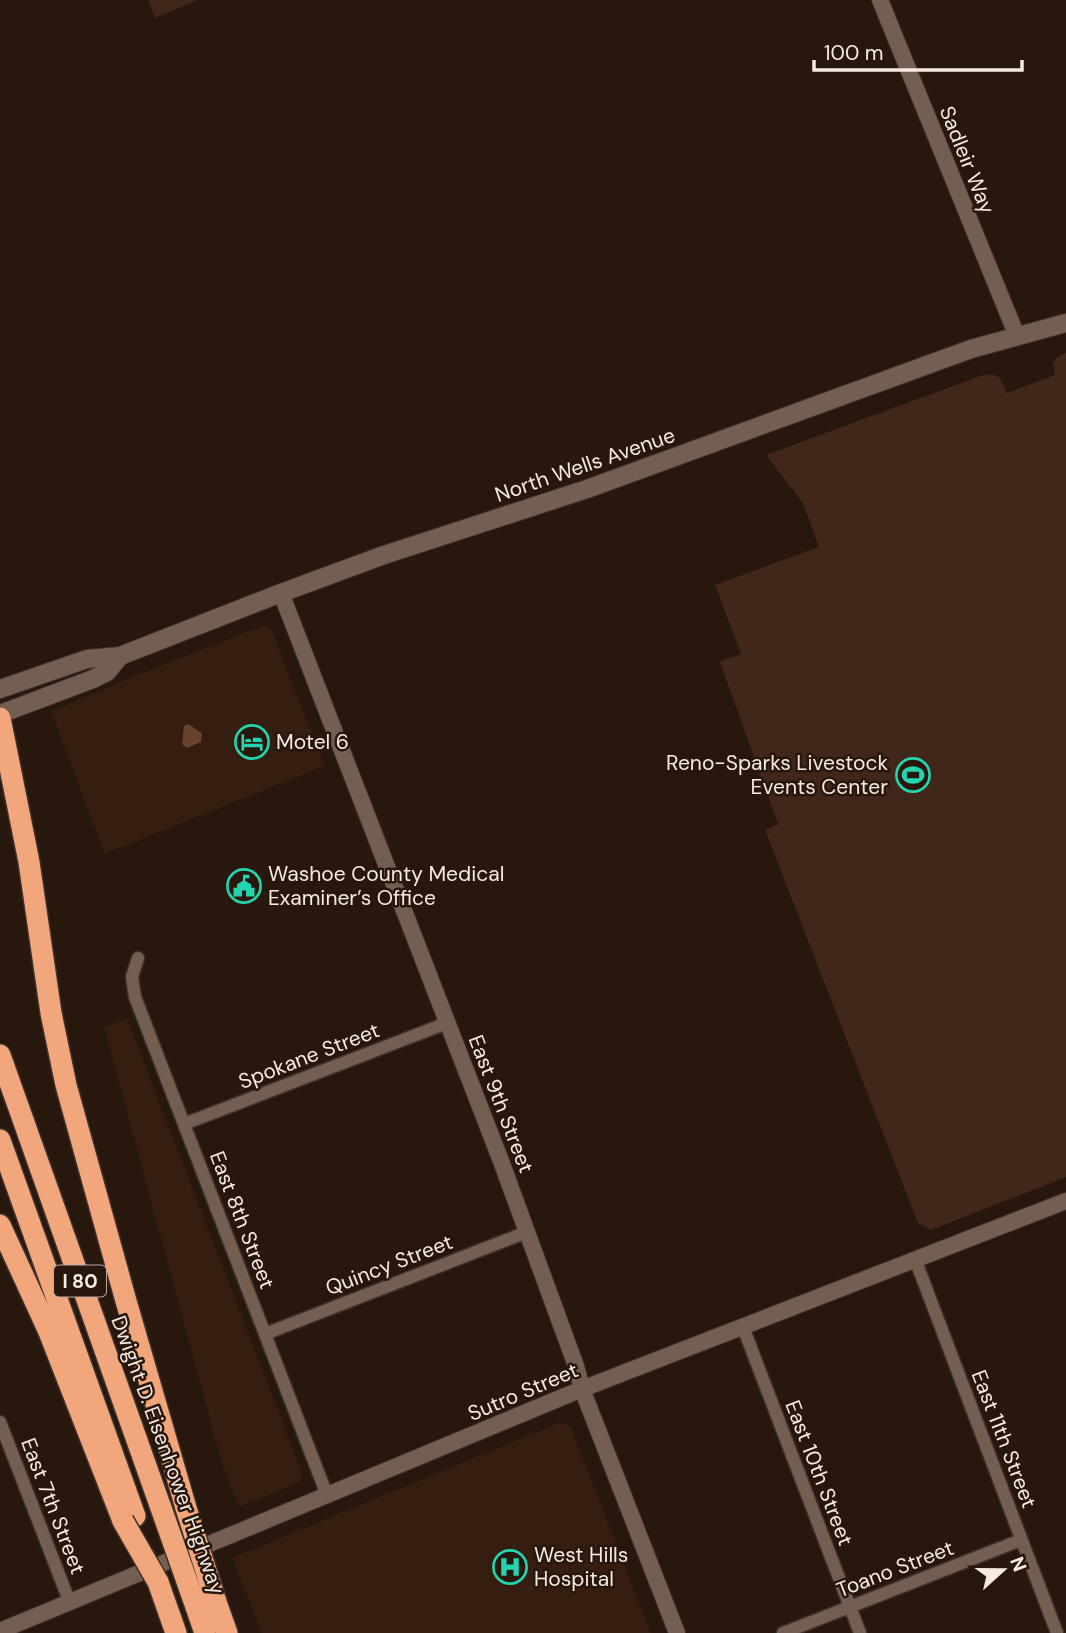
<svg xmlns="http://www.w3.org/2000/svg" width="1066" height="1633" viewBox="0 0 1066 1633" font-family="'DM Sans',sans-serif">
<style>
.built{fill:#351d10}
.green{fill:#412719}
.water{fill:#68422c}
.lines{fill:none;stroke-linecap:round;stroke-linejoin:round}
.minor-casing{stroke:#3e312d;stroke-width:15}
.tertiary-casing{stroke:#3e312d;stroke-width:18}
.secondary-casing{stroke:#3e312d;stroke-width:20}
.motorway-casing{stroke:#3e312d;stroke-width:24}
.minor{stroke:#745e52;stroke-width:12}
.tertiary{stroke:#745e52;stroke-width:16}
.secondary{stroke:#745e52;stroke-width:18}
.motorway{stroke:#f2a67b;stroke-width:21}
.motorway-bridge-casing{stroke:#3e312d;stroke-width:24;stroke-linecap:butt}
.motorway-bridge{stroke:#f2a67b;stroke-width:21}
.labels{text-anchor:middle;stroke-width:5;stroke-linejoin:round;paint-order:stroke}
.shield{fill:#28170d;stroke:#b9aba3;stroke-width:2}
.shield-label{font-size:19px;font-weight:bold;fill:#f7eae3}
.street-label{font-size:21px;fill:#f7eae3;stroke:#28170d}
.poi-label{font-size:21px;fill:#f7eae3;stroke:#28170d;text-anchor:start}
</style>
<rect width="100%" height="100%" fill="#28170d"/>
<path class="built" d="M265 626 270 629 274 636 325 766 105 854 51 712 127 679 259 627Z
M127 1018 301 1470V1481L298 1483 239 1507 220 1457 104 1027Z
M558 1423H566L571 1428 651 1633H262L232 1558Z"/>
<path class="green" d="M148 0H198L155 18Z
M1066 353V1177L931 1230 918 1223 765 830 778 824 720 662 741 654 715 585 819 547 803 503 766 455 980 376 992 374 1000 378 1007 393 1055 375 1053 364 1057 357Z"/>
<path class="water" d="M188 724 202 733 201 742 187 748 182 744 184 726Z"/>
<g class="lines">
<g class="minor-casing">
<path id="minor" d="M138 958 132 977 135 997 327 1495
M184 1124 447 1023
M915 1259 1057 1633
M743 1327 860 1633
M265 1334 527 1232
M0 1422 70 1603
M783 1633 1021 1540"/>
</g>
<g class="tertiary-casing">
<path id="tertiary" d="M880 0 1017 336
M281 593 501 1161 576 1366 582 1389 677 1633
M0 1631 582 1389 1066 1201"/>
</g>
<g class="secondary-casing">
<path id="secondary" d="M0 689 87 659 120 656 281 593 384 555 587 489 971 349 1066 323
M0 714 93 679 107 672 120 656"/>
</g>
<g class="motorway-casing">
<path id="motorway" d="M0 718 29 862 51 1013 66 1085 126 1301 186 1508
M0 1055 161 1508
M0 1140 135 1516
M0 1225 49 1332 123 1521
M158 1582 176 1633
M215 1599 227 1633
M196 1607 205 1633"/>
</g>
<use href="#minor" class="minor"/>
<use href="#tertiary" class="tertiary"/>
<use href="#secondary" class="secondary"/>
<use href="#motorway" class="motorway"/>
<g class="motorway-bridge-casing">
<path id="motorway-bridge" d="M161 1508 196 1607
M186 1508 215 1599
M123 1521 158 1582"/>
</g>
<use href="#motorway-bridge" class="motorway-bridge"/>
</g>
<defs>
<g id="hotel-ring" transform="scale(1.75)"><circle r="9.5" fill="#28170d" stroke="#22d5af" stroke-width="1.5"/><path d="M-6-4.5h1.5V1H6V5H4.5V3h-9V5H-6ZM-4 0a1.8 1.8 0 1 1 3.6 0ZM.5 0V-2.5h3Q6-2.5 6 0Z" fill="#22d5af"/></g>
<g id="stadium-ring" transform="scale(1.75)"><circle r="9.5" fill="#28170d" stroke="#22d5af" stroke-width="1.5"/><path d="M0-5a6.5 5 0 1 0 0 10a6.5 5 0 1 0 0-10ZM-3.5-1.8h7v3.6h-7Z" fill="#22d5af"/></g>
<g id="civic-ring" transform="scale(1.75)"><circle r="9.5" fill="#28170d" stroke="#22d5af" stroke-width="1.5"/><path d="M-.6-6.5H3V-4.5H.6V-3L4-1V1h2V6H-6V1h2V-1L-.6-3ZM-1.2 2.5V6h2.4V2.5Z" fill="#22d5af"/></g>
<g id="hospital-ring" transform="scale(1.75)"><circle r="9.5" fill="#28170d" stroke="#22d5af" stroke-width="1.5"/><path d="M-5-5h3v3.5h4V-5h3V5h-3V1.5h-4V5h-3Z" fill="#22d5af"/></g>
</defs>
<g fill-rule="evenodd">
<use href="#hotel-ring" x="252" y="742"/>
<use href="#stadium-ring" x="913" y="775"/>
<use href="#civic-ring" x="244" y="886"/>
<use href="#hospital-ring" x="510" y="1567"/>
</g>
<g class="labels">
<rect class="shield" x="54" y="1265.5" width="52" height="31" rx="5"/>
<g class="shield-label">
<text x="80" y="1288">I 80</text>
</g>
<g class="street-label">
<text transform="translate(967 160) rotate(68)" y="7">Sadleir Way</text>
<text transform="translate(585 465) rotate(-19)" y="7">North Wells Avenue</text>
<text transform="translate(309 1056) rotate(-21)" y="7">Spokane Street</text>
<text transform="translate(501 1104) rotate(69)" y="7">East 9th Street</text>
<text transform="translate(242 1220) rotate(69)" y="7">East 8th Street</text>
<text transform="translate(389 1265) rotate(-21)" y="7">Quincy Street</text>
<text transform="translate(523 1392) rotate(-23)" y="7">Sutro Street</text>
<text transform="translate(1004 1439) rotate(69)" y="7">East 11th Street</text>
<text transform="translate(168 1455) rotate(70)" y="7">Dwight D. Eisenhower Highway</text>
<text transform="translate(819 1473) rotate(69)" y="7">East 10th Street</text>
<text transform="translate(53 1506) rotate(69)" y="7">East 7th Street</text>
<text transform="translate(895 1569) rotate(-21)" y="7">Toano Street</text>
</g>
<g class="poi-label">
<text x="276" y="749">Motel 6</text>
<text x="888" y="770" text-anchor="end">Reno-Sparks Livestock<tspan x="888" dy="24">Events Center</tspan></text>
<text x="268" y="881">Washoe County Medical<tspan x="268" dy="24">Examiner’s Office</tspan></text>
<text x="534" y="1562">West Hills<tspan x="534" dy="24">Hospital</tspan></text>
</g>
</g>
<g transform="translate(1003 1570) rotate(69)" stroke="#28170d" stroke-width="5" paint-order="stroke">
<path d="M0-5L12 26L0 18L-12 26Z" fill="#f7eae3"/>
<text y="-10" font-size="19" font-weight="bold" text-anchor="middle" fill="#f7eae3">N</text>
</g>
<path d="M814 60v10h208v-10" fill="none" stroke="#f7eae3" stroke-width="3.5"/>
<text x="824" y="60" font-size="21" fill="#f7eae3" stroke="#28170d" stroke-width="5" paint-order="stroke">100 m</text>
</svg>
